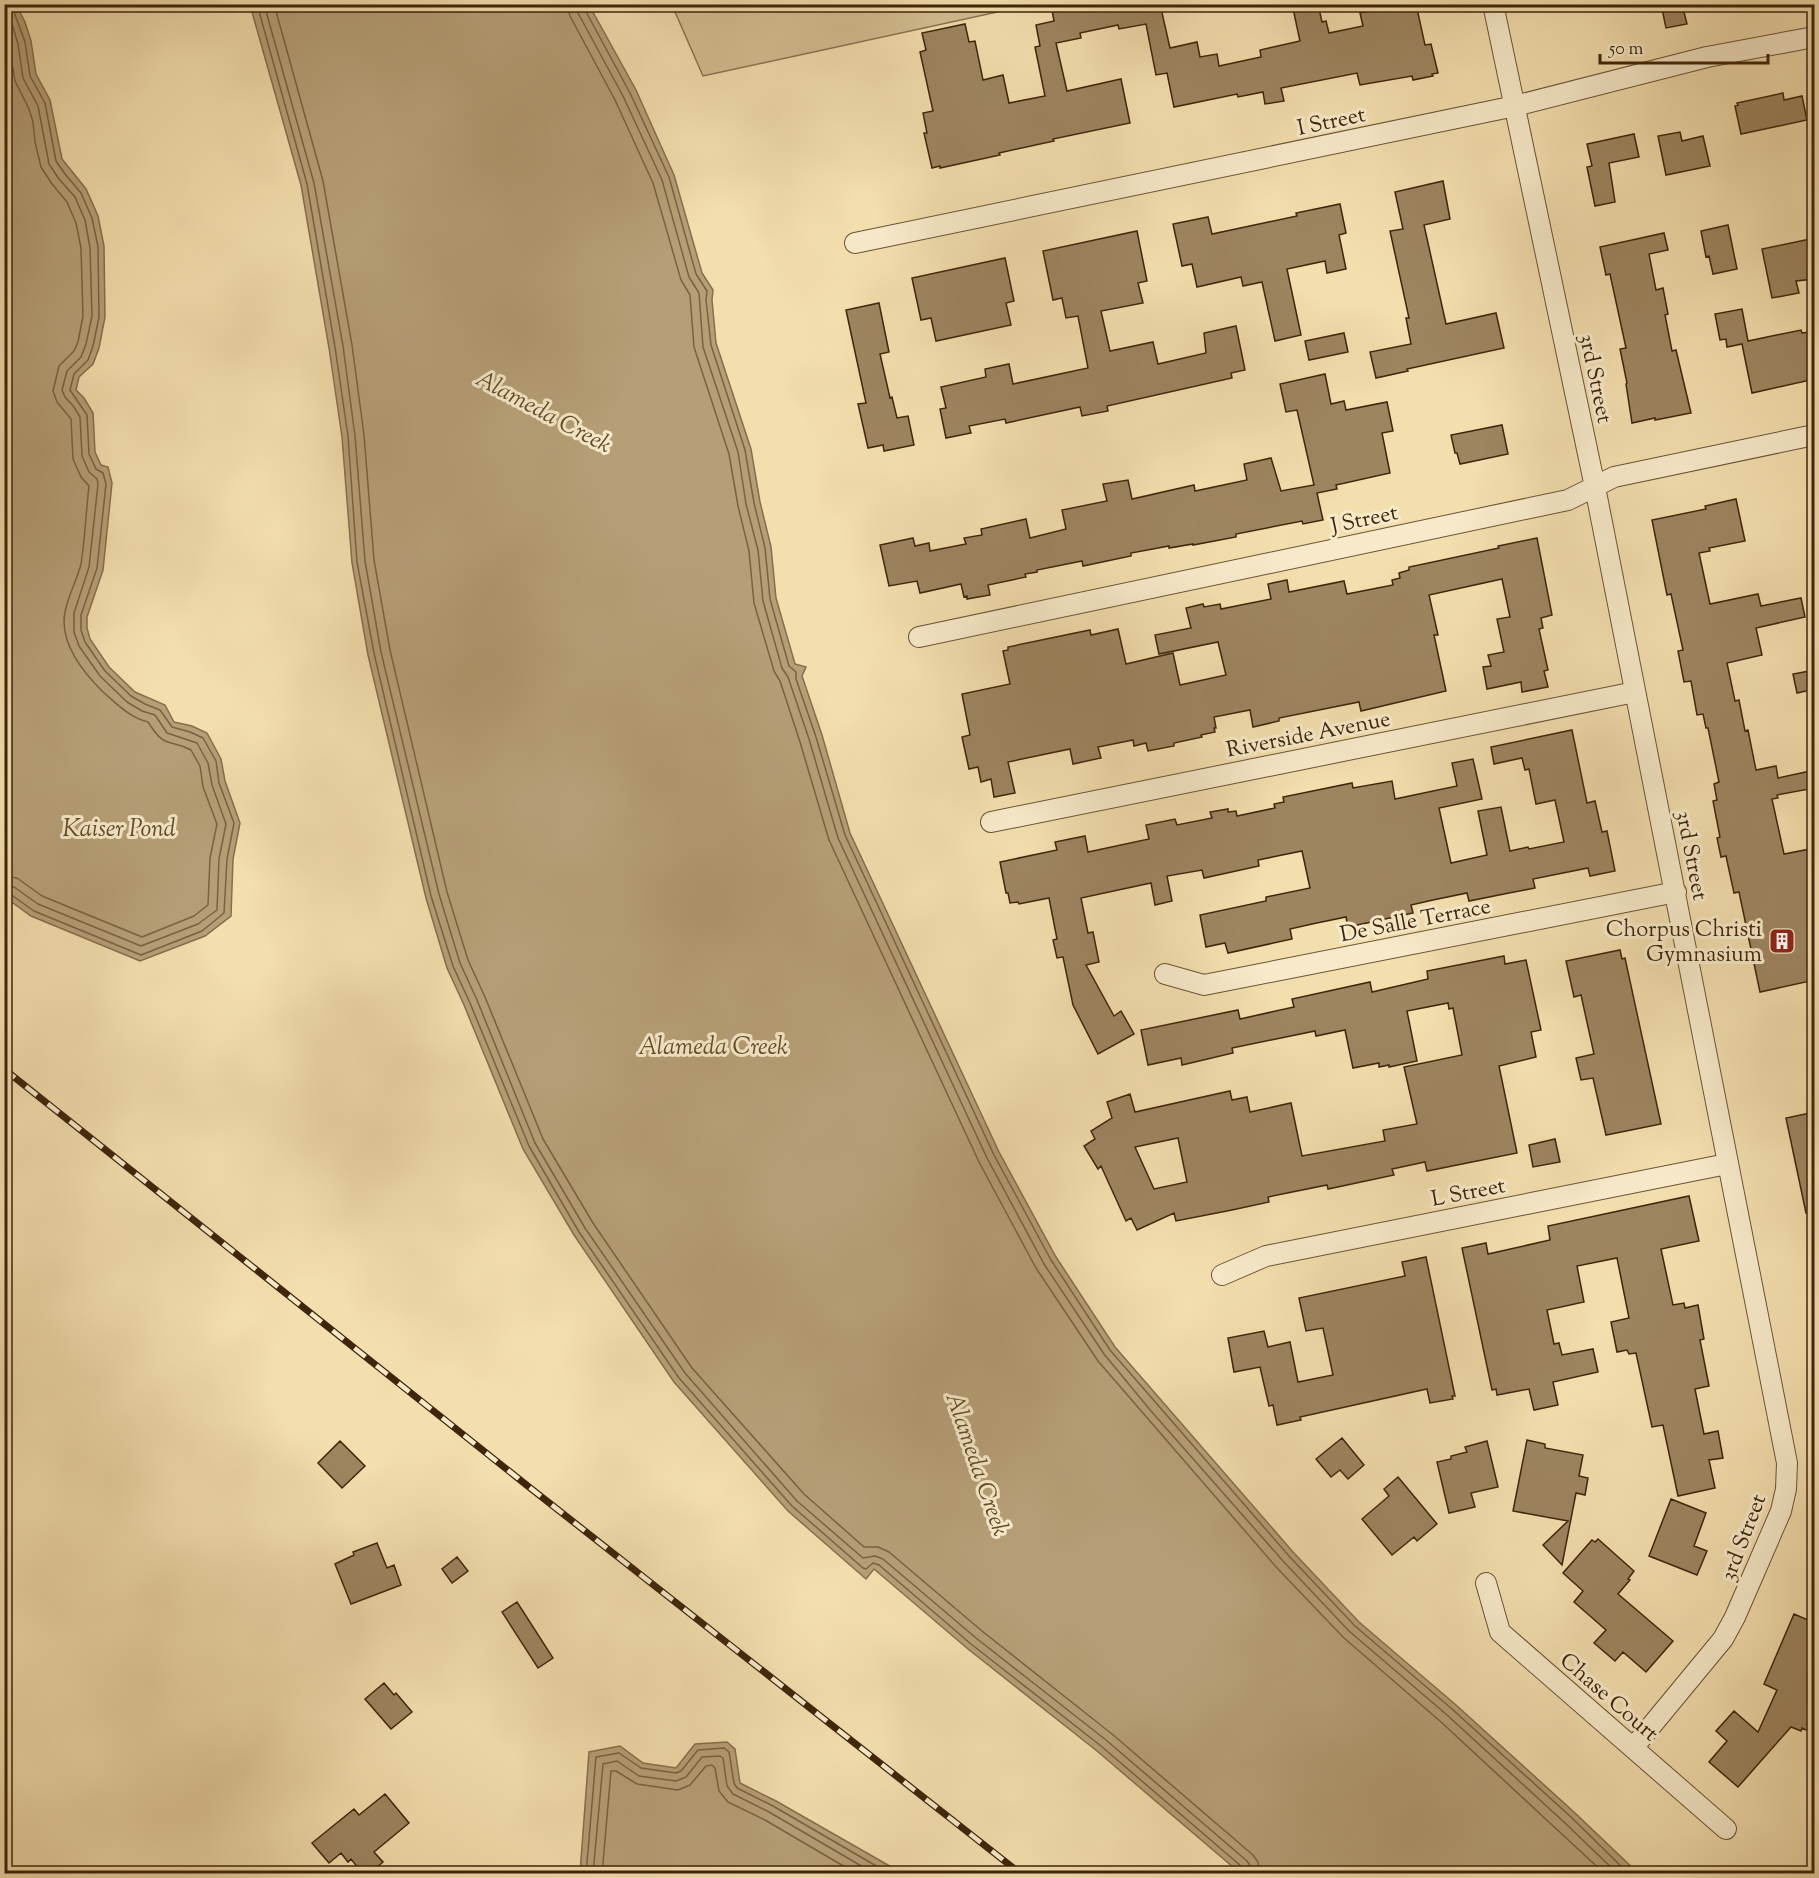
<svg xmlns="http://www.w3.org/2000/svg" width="1819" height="1878" viewBox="0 0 1819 1878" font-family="'Sorts Mill Goudy',serif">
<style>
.green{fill:#d4bf92;stroke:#8a724e;stroke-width:1.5}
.water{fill:#b69f77;stroke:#866e4c;stroke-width:1.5}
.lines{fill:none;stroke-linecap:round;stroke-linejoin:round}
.shore{stroke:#7a6241;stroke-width:1.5}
.building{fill:#9d8560;stroke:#3f250b;stroke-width:1.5;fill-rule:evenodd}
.street-casing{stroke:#6c5334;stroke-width:22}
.street{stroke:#f7eaca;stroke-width:20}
.rail-casing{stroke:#3f250b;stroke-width:7}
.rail{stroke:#f7eaca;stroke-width:4.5;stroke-dasharray:14;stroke-linecap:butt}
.labels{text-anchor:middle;stroke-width:6;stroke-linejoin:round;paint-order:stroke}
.street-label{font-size:22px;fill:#3f250b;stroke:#f7eaca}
.poi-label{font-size:22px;fill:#3f250b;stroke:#f7eaca;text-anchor:end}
.water-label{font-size:24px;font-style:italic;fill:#634a2b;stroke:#f7eaca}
</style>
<rect width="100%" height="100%" fill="#f3deae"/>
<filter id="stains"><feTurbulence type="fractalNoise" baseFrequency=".00333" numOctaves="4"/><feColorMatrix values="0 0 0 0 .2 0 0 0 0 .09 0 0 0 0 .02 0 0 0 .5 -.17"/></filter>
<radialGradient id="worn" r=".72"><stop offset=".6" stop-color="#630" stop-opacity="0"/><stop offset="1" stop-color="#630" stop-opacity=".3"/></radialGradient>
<path class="green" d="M672 5H1030L703 76Z"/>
<path class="water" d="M16 5 25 22 31 41 36 74 50 100 62 159 86 189 98 216 104 246 105 317 99 348 93 364 79 377 76 390 84 398 93 413 95 452 101 465 108 467 112 483 103 570 87 617V628L90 639 109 667 135 692 165 705 174 722 192 726 207 733 221 759 225 781 240 823 233 859 231 916 205 936 140 961 31 916 5 897 4 5Z
M250 5H589L636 90 674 175 702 273 713 290 712 300 716 343 751 449 760 502 771 547 776 598 795 664 806 667 802 676 822 735 850 833 999 1152 1056 1257 1115 1347 1293 1552 1359 1622 1456 1705 1575 1813 1638 1873H1240L1097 1751 968 1649 874 1569 866 1579 788 1511 674 1382 574 1235 523 1149 464 1005 447 968 426 898 368 655 352 563 342 437 329 348 301 185Z
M727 1742 735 1749 740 1783 776 1801 902 1873H580L589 1752 620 1746 643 1763 676 1768 695 1744Z"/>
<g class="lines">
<path class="shore" d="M257 4 307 184 335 347 348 436 357 562 374 653 431 896 453 966 470 1003 529 1146 579 1232 679 1378 792 1506 863 1568 866 1569 873 1563 879 1565 971 1644 1101 1746 1241 1866 1244 1874
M264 4 314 183 343 346 355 436 365 561 381 652 439 894 460 963 477 1000 535 1143 585 1228 685 1373 797 1501 863 1558 875 1556 883 1559 976 1638 1106 1740 1247 1861 1251 1867V1874
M274 4 323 181 352 345 364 435 374 560 390 650 447 892 468 960 485 997 543 1139 593 1223 692 1368 804 1494 864 1547H878L889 1552 982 1631 1112 1734 1253 1855 1258 1862 1260 1874
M567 4 570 16 615 100 653 183 681 280 690 295 694 347 729 454 738 506 749 551 754 603 774 671 780 681 800 742 829 840 979 1162 1036 1268 1098 1361 1277 1568 1344 1638 1441 1722 1605 1874
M576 4 578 13 623 96 662 180 689 277 699 293 703 347 738 452 746 504 758 550 763 601 782 668 788 677 809 739 838 838 987 1158 1044 1264 1104 1354 1151 1411 1283 1561 1349 1631 1447 1715 1565 1823 1618 1874
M584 4 585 10 630 93 669 177 696 274 707 291 706 300 711 345 745 450 754 503 765 548 770 599 789 666 796 672V679L816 737 845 835 994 1155 1051 1260 1110 1350 1289 1556 1355 1626 1452 1709 1571 1817 1629 1874
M4 12 13 27 18 44 23 78 38 106 49 164 59 179 75 197 85 220 90 248 92 316 86 344 81 357 67 371 62 390 65 397 74 407 80 417 82 456 89 472 97 479 98 484 89 567 74 613V632L79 646 100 676 127 702 142 711 155 715 167 733 197 743 208 763 212 785 226 824 219 859 217 910 198 924 141 946 38 904 14 887 4 885
M4 31 9 46 15 81 29 109 33 122 35 142 41 167 52 184 67 202 76 223 81 248 83 316 78 342 74 351 59 366 53 391 57 402 71 419 73 459 81 477 89 486C86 511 85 539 81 564 77 580 68 596 65 612 59 643 83 672 103 692 118 705 129 717 148 722 166 750 167 738 191 750L200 766 203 787 217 824 210 858 208 905 194 916 142 937 42 896 17 878 4 876
M4 893 10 894 34 911 141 955 202 931 224 913 227 859 234 823 219 783 216 761 203 738 190 732 172 727 160 710 145 704 131 696 105 671 85 642 81 630V615L97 568 106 484 103 473 96 469 89 454 87 415 70 390 74 374 88 360 93 346 99 317 98 247 92 218 81 193 65 174 56 161 45 103 30 76 25 42 11 4
M586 1874 596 1757 619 1753 641 1768 676 1773 681 1771 698 1750 724 1748 729 1752 734 1783 737 1788 773 1806 890 1874
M593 1874 603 1764 617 1761 639 1776 676 1781 686 1777 702 1757 720 1756 723 1758 727 1786 733 1794 769 1812 875 1874
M602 1874 611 1771H616L637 1784 678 1790 690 1785 706 1766 712 1765 715 1768 719 1791 728 1802 765 1820 857 1874"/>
</g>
<path class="building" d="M1051 4H1160L1170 48 1197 42 1200 57 1217 54 1219 66 1261 57 1260 50 1300 41 1292 4H1318L1322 22 1326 21 1329 33 1363 26 1360 13 1365 12 1363 4H1416L1425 45 1431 44 1438 73 1432 74 1433 76 1413 80 1412 76 1360 85 1357 73 1281 88 1284 101 1265 104 1263 92 1238 97 1237 94 1174 107 1167 73 1156 75 1146 24 1119 29 1118 25 1080 33 1081 38 1056 43 1067 91 1121 79 1130 123 1053 139 1054 141 999 153 1000 155 940 168V166L932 168 924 133H927L923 113 933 111 920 52 926 50 922 33 965 24 969 42 975 41 983 80 1003 75 1009 103 1045 96 1035 47 1040 46 1036 25 1054 21Z
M1661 4H1682L1687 24 1666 28Z
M1783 93 1784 100 1802 96 1807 120 1741 134 1735 106 1738 105 1737 103Z
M1680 132 1682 141 1703 136 1710 166 1666 175 1658 136Z
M1634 134 1639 157 1609 163 1615 202 1595 206 1587 167 1592 166 1587 144Z
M1443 181 1450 219 1424 225 1446 324 1496 313 1504 348 1407 369 1408 371 1376 378 1370 352 1411 344 1406 318H1409L1390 231 1403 229 1395 192Z
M1340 204 1346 233 1339 235 1346 269 1327 273 1325 261 1287 269 1301 335 1275 341 1262 282 1243 286 1241 277 1197 287 1192 264 1182 266 1173 224 1208 217 1212 234 1297 216 1296 213Z
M1728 225 1737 269 1713 274 1709 256 1706 257 1701 231Z
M1137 231 1147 281 1138 283 1143 303 1101 311 1110 351 1153 342 1158 364 1206 353 1204 333 1236 326 1245 370 1231 373 1232 378 1107 406 1108 411 1082 416 1080 407 1006 423 1005 419 969 426 971 433 946 438 940 409 946 408 941 387 986 377 985 369 1009 364 1013 384 1088 368 1078 316 1066 318 1062 298 1053 300 1043 251Z
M1664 233 1668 250 1649 254 1656 290 1663 288 1668 314 1665 315 1672 351 1676 350 1691 413 1655 420V418L1632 423 1626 384 1627 383 1620 349 1626 348 1610 274 1606 275 1600 247Z
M1815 238V279L1796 281 1799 293 1772 298 1762 249Z
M1005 258 1014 301 1006 303 1011 325 936 341 931 318 921 320 912 278Z
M879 303 889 352 880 354 890 398 892 397 897 418 908 416 914 445 884 451 883 445 868 448 858 404 866 403 846 310Z
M1742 309 1748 341 1801 330 1802 333 1809 332 1815 359V379L1752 393 1742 344 1727 347 1726 339 1720 340 1715 314Z
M1344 333 1348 352 1309 360 1305 341Z
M1325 374 1331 404 1344 401 1346 410 1387 402 1393 431 1382 433 1390 473 1336 485 1337 489 1317 493 1323 520 1303 524 1302 521 1236 534V537L1193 545V544L1169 548V546L1131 553V556L1083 566 1082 561 1037 570V572L1025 574 1026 577 988 585 990 595 967 599V596L964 597 961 584 920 593 917 581 889 586 880 545 913 538 915 546 929 543 930 551 966 544 964 538 982 535 981 529 1026 519 1030 538 1066 529 1062 510 1107 501 1103 484 1128 480 1132 499 1194 485 1195 491 1247 480 1244 464 1271 458 1281 491 1314 485 1297 410 1286 412 1280 384Z
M1502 425 1508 454 1460 464 1457 453H1455L1451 435Z
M1736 499 1745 541 1709 548 1710 551 1699 553 1710 604 1758 594 1761 606 1801 598 1805 617 1756 628 1762 655 1727 663 1735 701 1739 700 1745 731 1748 730 1756 770 1776 766 1778 778 1815 770V788L1777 795 1778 798 1772 799 1784 854 1815 848V980L1760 992 1739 892 1734 893 1726 856 1721 857 1717 838 1720 837 1713 801 1717 800 1714 784 1719 782 1708 728H1706L1703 714 1697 715 1691 681 1684 682 1678 651 1683 650 1671 594 1667 595 1652 520 1706 509 1705 506Z
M1537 538 1552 615 1541 618 1543 628 1539 629 1548 670 1544 671 1548 687 1522 692 1521 682 1487 689 1483 667 1491 666 1488 655 1504 652 1497 619 1510 617 1502 579 1429 595 1438 635H1434L1446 691 1361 711 1359 702 1279 718V721L1253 727 1250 710 1214 717 1216 728H1214L1215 732 1201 735 1202 737 1174 743V746L1148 751 1146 743 1134 746 1133 740 1098 747 1101 758 1073 764 1070 749 1008 762 1015 793 994 797 991 779 981 782 978 767 969 769 962 737 970 735 962 694 1010 684 1003 651 1008 650V647L1090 630 1091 635 1118 629 1126 664 1173 653 1180 685 1226 675 1218 642 1159 654 1155 635 1191 628 1186 608 1203 604 1204 607 1220 604 1221 609 1271 599 1268 584 1287 580 1289 592 1344 581 1347 594 1393 585 1392 580 1400 578 1399 573 1409 570V567L1499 548 1498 546Z
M1815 670V689L1797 693 1793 674Z
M1572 730 1587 803 1595 801 1602 832 1607 831 1615 871 1590 876 1588 868 1533 879 1535 888 1509 893 1469 901 1467 893 1433 900 1411 905 1413 913 1348 927 1346 917 1312 924 1290 929 1292 939 1228 953 1225 943 1206 947 1200 915 1266 901V897L1310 888 1302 851 1258 860 1259 866 1204 878 1202 870 1167 876 1172 901 1155 905 1151 883 1081 898 1088 933 1093 932 1099 962 1086 965 1114 1016 1121 1011 1134 1034 1098 1054 1073 1005 1063 957 1057 958 1053 940 1057 939 1049 898 1019 904 1018 902 1010 903 1008 893H1006L1000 862 1057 850 1055 842 1085 836 1088 852 1149 839 1146 825 1175 819 1177 825 1212 818 1210 812 1228 809V812L1236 811 1237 816 1275 808 1274 804 1284 802 1283 797 1352 783 1353 788 1392 781 1395 799 1457 786 1452 763 1473 759 1482 799 1439 808 1451 863 1487 855 1478 811 1501 807 1510 851 1528 847 1529 849 1564 842 1555 800 1536 804 1529 769 1525 770 1522 758 1494 764 1491 747Z
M1620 950 1622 959 1625 958 1661 1124 1606 1135 1593 1078 1581 1080 1576 1058 1594 1054 1581 995 1574 997 1566 961Z
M1504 956 1505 964 1526 960 1541 1030 1531 1032 1536 1057 1499 1066 1517 1153 1427 1171 1425 1162 1392 1169 1394 1175 1328 1189 1327 1185 1268 1197 1269 1202 1232 1210 1176 1221 1174 1213 1137 1230 1131 1218 1126 1221 1101 1166 1098 1169 1084 1146 1095 1139 1091 1131 1112 1118 1107 1102 1130 1094 1135 1112 1230 1091 1232 1100 1247 1097 1250 1112 1291 1103 1302 1156 1385 1141 1383 1130 1417 1124 1404 1067 1462 1055 1453 1008 1449 1009 1448 1003 1407 1011 1417 1061 1389 1067V1065L1379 1067V1063L1353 1068 1345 1030 1316 1036 1315 1031 1232 1048 1233 1053 1182 1065 1181 1058 1148 1065 1141 1030 1238 1010 1240 1019 1294 1007 1292 999 1370 982 1372 992 1428 979 1427 971ZM1178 1138 1187 1182 1154 1189 1135 1147Z
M1815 1112V1213H1806L1786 1118Z
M1555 1139 1560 1162 1533 1167 1529 1145Z
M1689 1196 1699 1241 1661 1249 1673 1305 1684 1303 1685 1308 1698 1305 1704 1339 1700 1340 1709 1386 1695 1389 1704 1434 1718 1431 1723 1458 1709 1460 1715 1488 1678 1496 1663 1425 1652 1427 1636 1353 1629 1354 1627 1350 1617 1352 1611 1322 1629 1318 1617 1258 1577 1266 1584 1302 1547 1310 1554 1344 1559 1343 1562 1355 1593 1349 1598 1372 1553 1382 1558 1405 1534 1410 1529 1389 1497 1395 1496 1389 1492 1390 1462 1248 1486 1243 1488 1254 1550 1240 1548 1226Z
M1426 1257 1455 1396H1452L1453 1399 1430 1403 1427 1389 1300 1417 1301 1420 1277 1425 1273 1405 1269 1406 1260 1367 1234 1372 1228 1338 1264 1331 1268 1347 1290 1342 1298 1382 1333 1375 1323 1328 1306 1331 1299 1298 1405 1276 1402 1262Z
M1342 1438 1364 1465 1348 1479 1340 1470 1331 1477 1316 1459Z
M1527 1440 1545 1444V1448L1583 1455 1579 1476 1588 1478 1585 1495 1576 1493 1562 1565 1543 1545 1568 1521 1513 1511Z
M340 1441 365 1466 342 1488 318 1463Z
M1487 1441 1498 1487 1471 1493 1475 1507 1449 1513 1437 1462 1451 1459V1456L1467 1452 1465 1447Z
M1398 1477 1437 1524 1417 1541 1414 1537 1392 1555 1362 1519 1389 1496 1384 1489Z
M1671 1499 1706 1513 1694 1546 1707 1551 1697 1575 1649 1556Z
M1598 1539 1634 1571 1628 1579 1630 1580 1618 1594 1673 1641 1646 1672 1623 1652 1615 1661 1594 1643 1606 1630 1574 1602 1583 1591 1563 1573 1592 1540 1595 1542Z
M377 1543 387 1568 394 1565 401 1585 351 1604 335 1564 354 1555 353 1552Z
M457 1557 468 1571 452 1583 442 1569Z
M517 1602 553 1658 538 1668 502 1612Z
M1794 1614 1815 1623V1734L1802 1728 1801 1731 1791 1727 1738 1787 1709 1762 1727 1741 1716 1731 1734 1711 1758 1732 1777 1690 1764 1684Z
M384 1683 394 1695 396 1693 412 1712 391 1729 365 1699Z
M385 1794 409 1823 374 1852 383 1862 369 1874H363L351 1859 348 1862 341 1853 329 1863 312 1843 354 1809 359 1815Z"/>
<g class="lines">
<g class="street-casing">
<path id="street" d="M1493 4 1595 487 1787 1463 1786 1489 1781 1511 1735 1617 1723 1639 1633 1748
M855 243 1515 106 1707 57 1814 37
M919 637 1568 500 1614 477 1814 435
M991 822 1635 692
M1165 974 1204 985 1676 892
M1222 1275 1266 1256 1727 1164
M1486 1583 1500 1632 1726 1829"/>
</g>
<use href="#street" class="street"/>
<g class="rail-casing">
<path id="rail" d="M4 1069 529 1487 1021 1874"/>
</g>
<use href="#rail" class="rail"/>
</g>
<defs>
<g id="building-square" transform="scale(1.35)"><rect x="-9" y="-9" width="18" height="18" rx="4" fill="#8f2418" stroke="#f7eaca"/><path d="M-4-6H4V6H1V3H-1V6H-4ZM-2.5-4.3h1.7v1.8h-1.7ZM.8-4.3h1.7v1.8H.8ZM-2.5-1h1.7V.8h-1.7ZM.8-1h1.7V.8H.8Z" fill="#fff"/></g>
</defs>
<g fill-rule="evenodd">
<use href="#building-square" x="1782" y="941"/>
</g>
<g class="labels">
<g class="street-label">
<text transform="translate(1331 120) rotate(-12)" y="8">I Street</text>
<text transform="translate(1597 378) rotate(78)" y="8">3rd Street</text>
<text transform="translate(1364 518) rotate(-12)" y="8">J Street</text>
<text transform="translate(1308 733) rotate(-11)" y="8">Riverside Avenue</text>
<text transform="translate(1693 855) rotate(79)" y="8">3rd Street</text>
<text transform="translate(1415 919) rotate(-11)" y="8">De Salle Terrace</text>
<text transform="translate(1468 1191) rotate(-11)" y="8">L Street</text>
<text transform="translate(1742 1537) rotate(-69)" y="8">3rd Street</text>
<text transform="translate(1610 1696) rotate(41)" y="8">Chase Court</text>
</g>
<g class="poi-label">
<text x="1762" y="936">Chorpus Christi<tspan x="1762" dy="25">Gymnasium</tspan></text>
</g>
<g class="water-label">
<text transform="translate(544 411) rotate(28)" y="8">Alameda Creek</text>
<text x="119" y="836">Kaiser Pond</text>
<text x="713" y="1054">Alameda Creek</text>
<text transform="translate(978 1464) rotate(71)" y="8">Alameda Creek</text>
</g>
</g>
<rect width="1819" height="1878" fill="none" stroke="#f3deae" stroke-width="24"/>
<rect x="6" y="6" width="1807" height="1866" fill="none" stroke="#3f250b" stroke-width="3"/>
<rect x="12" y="12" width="1795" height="1854" fill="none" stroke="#3f250b" stroke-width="1.5"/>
<path d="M1600 54v9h168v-9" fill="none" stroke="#3f250b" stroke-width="3"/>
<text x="1609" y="54" font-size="18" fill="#3f250b" stroke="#f7eaca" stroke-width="4.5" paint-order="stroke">50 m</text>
<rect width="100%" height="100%" filter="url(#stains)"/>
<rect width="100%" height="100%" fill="url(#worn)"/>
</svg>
